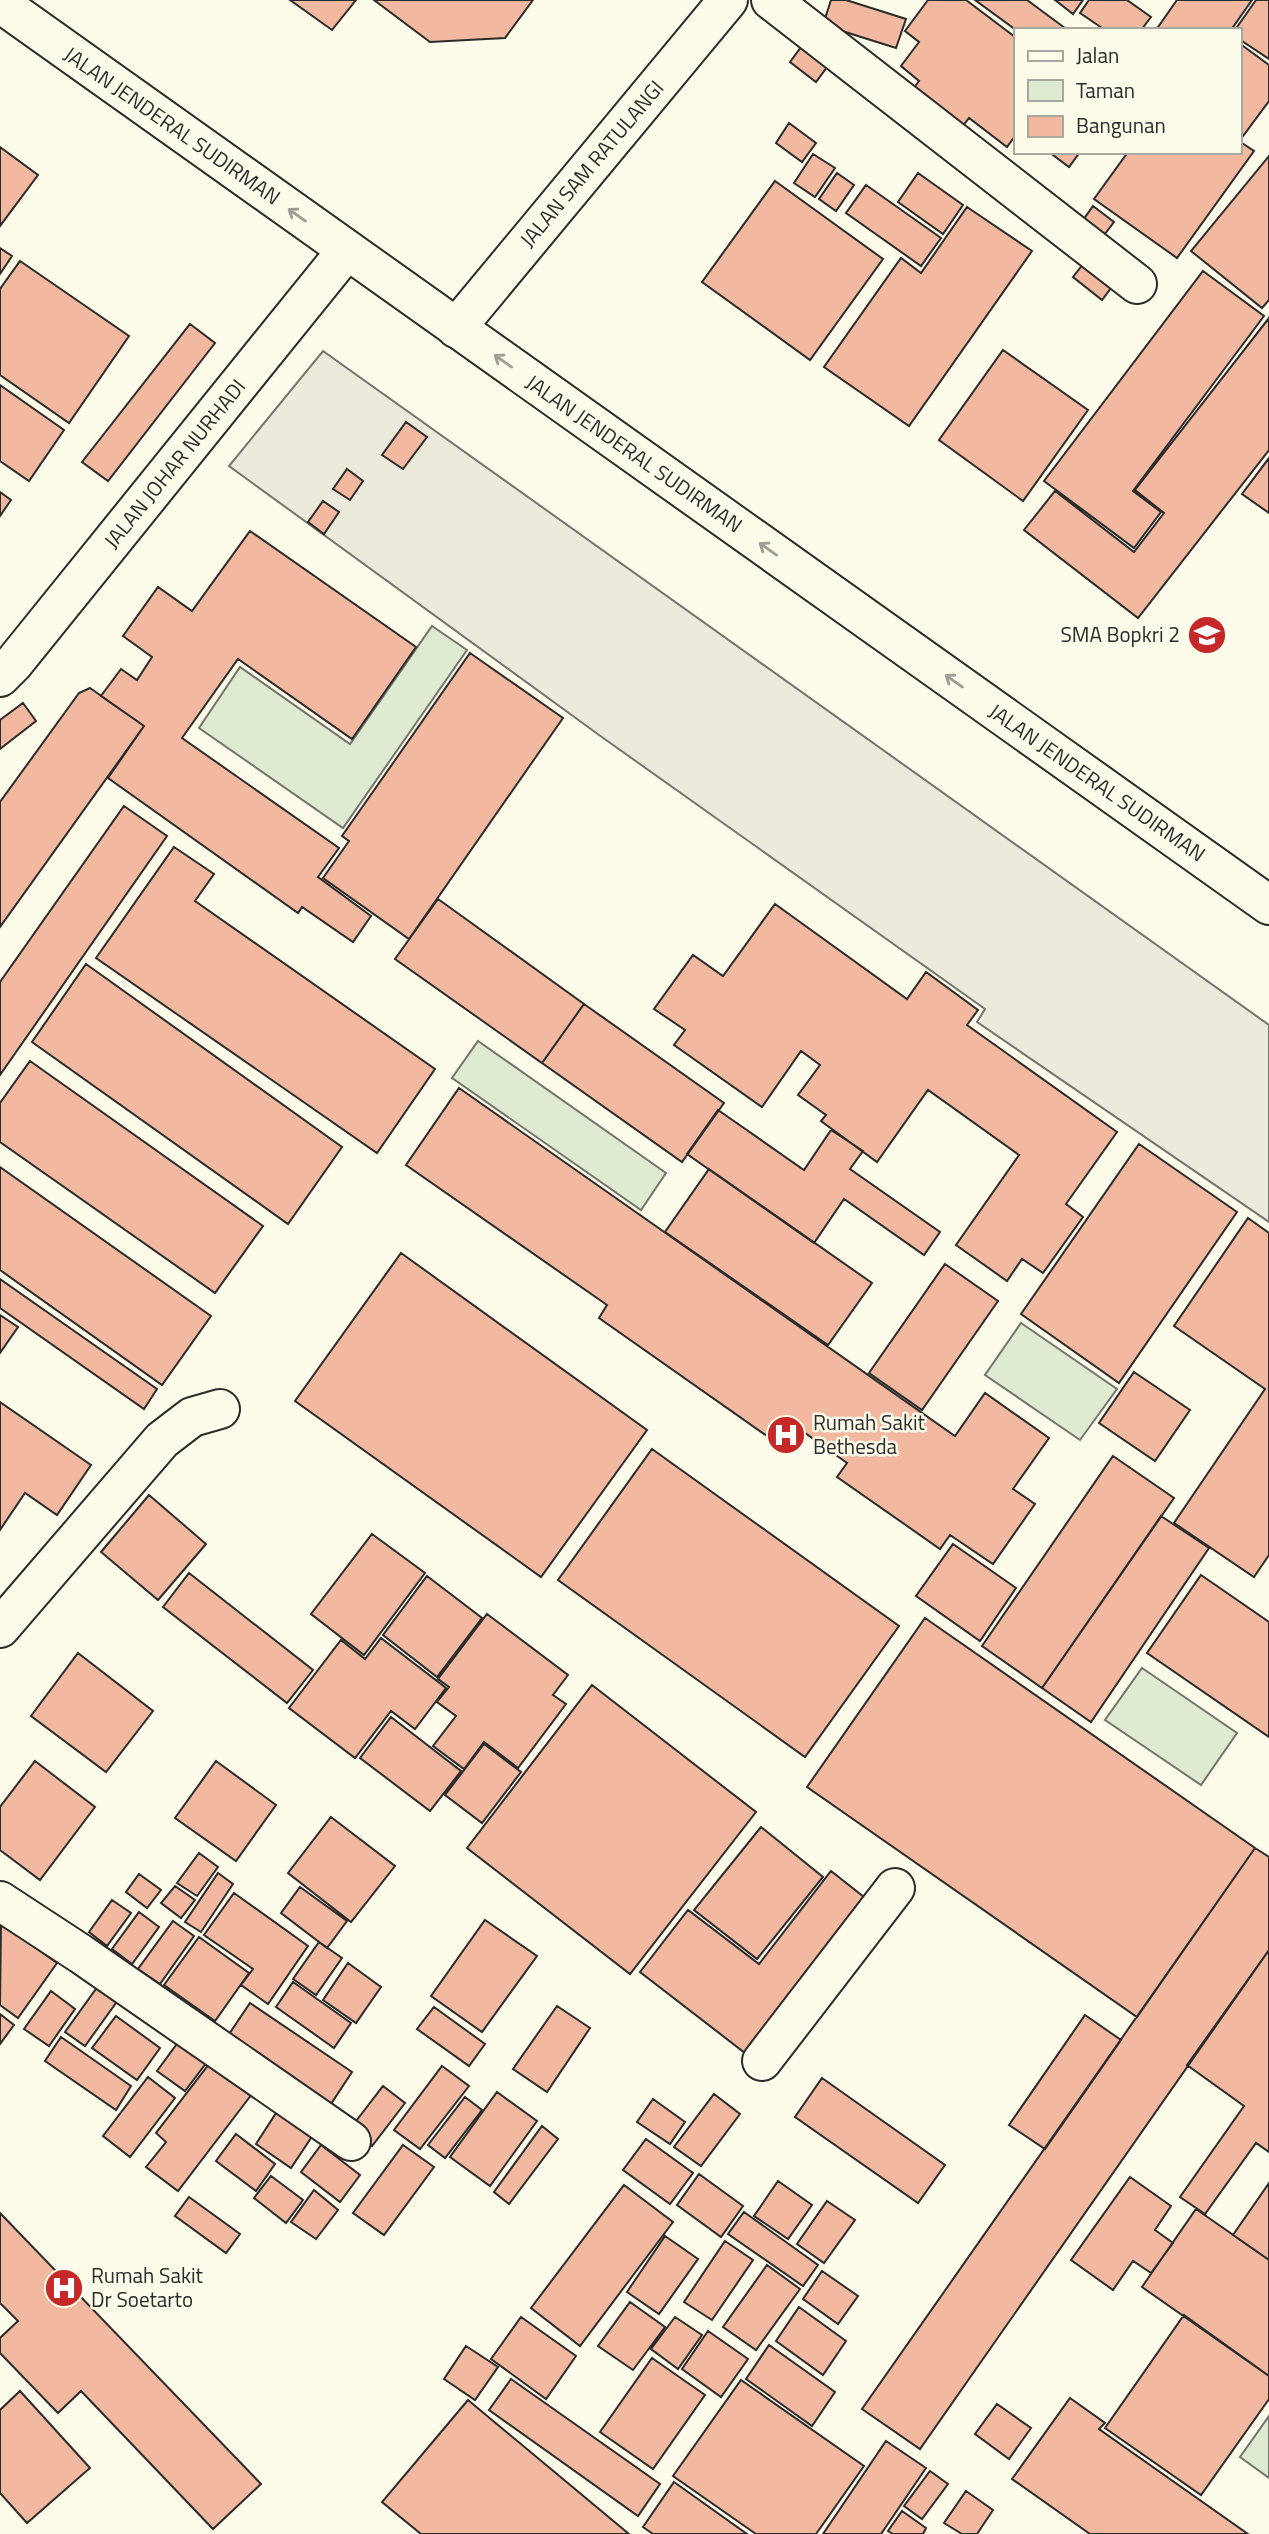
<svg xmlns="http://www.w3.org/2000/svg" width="1269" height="2534" viewBox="0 0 1269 2534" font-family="'Titillium Web',sans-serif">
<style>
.green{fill:#deebd1;stroke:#74746e;stroke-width:2}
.parking{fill:#eceadb;stroke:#74746e;stroke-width:2}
.building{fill:#f2b8a0;stroke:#2b2b2b;stroke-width:2}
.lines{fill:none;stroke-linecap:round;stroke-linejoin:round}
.minor-casing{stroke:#2b2b2b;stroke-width:42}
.major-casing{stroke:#2b2b2b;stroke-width:42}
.minor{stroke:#fdfbea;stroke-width:38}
.major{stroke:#fdfbea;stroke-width:38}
.oneway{stroke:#9e9d94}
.labels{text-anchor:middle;stroke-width:5;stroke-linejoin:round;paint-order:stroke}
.street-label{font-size:21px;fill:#2b2b2b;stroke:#fdfbea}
.poi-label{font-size:21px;fill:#2b2b2b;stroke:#fdfbea;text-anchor:start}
</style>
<rect width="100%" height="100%" fill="#fdfbea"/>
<path class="green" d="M432 626 467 650 343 828 199 728 240 667 350 744Z
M478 1041 666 1173 641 1210 452 1078Z
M1021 1323 1117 1389 1080 1440 985 1375Z
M1142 1668 1237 1733 1201 1785 1105 1720Z
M1269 2416V2478L1240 2457Z"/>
<path class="parking" d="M323 351 1269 1025V1222L977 1022 985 1009 599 735 229 466Z"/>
<path class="building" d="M290 0H356L332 30Z
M374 0H533L505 38 430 42Z
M831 0H846L906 19 896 48 823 25Z
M928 0H966L1015 37V136L1007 147 969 118 956 135 906 98 919 81 901 66 919 42 905 31Z
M975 0H1027L1065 28 1016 30Z
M1055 0H1083L1073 14Z
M1089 0H1127L1151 17 1141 30H1105L1080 13Z
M1177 0H1252L1231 30H1156Z
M1256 0H1269V59L1239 39V30H1235Z
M810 35 836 55 816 82 790 62Z
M1239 43 1269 65V101L1243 136 1239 133Z
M789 123 816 143 802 162 776 143Z
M1239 141 1254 151 1177 258 1094 199 1128 152H1239Z
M0 147 38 175 0 226Z
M1049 152H1080L1069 167Z
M813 154 835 168 815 197 794 183Z
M1269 156V300L1262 308 1191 251Z
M837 173 854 185 836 211 819 199Z
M918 173 963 205 943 234 898 202Z
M775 181 883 259 810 360 702 282Z
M866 185 941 238 921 266 846 213Z
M1093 206 1114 222 1095 247 1074 233Z
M967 207 1032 251 909 426 824 367 901 258 921 273Z
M0 248 12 256 0 274Z
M1091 254 1120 276 1102 300 1073 277Z
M20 261 129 336 69 423 0 375V289Z
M1203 271 1264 316 1133 491 1161 512 1134 548 1044 481Z
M1269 318V450L1138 618 1024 530 1055 491 1134 552 1164 513 1135 490Z
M190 324 215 343 108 481 82 462Z
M1003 350 1088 410 1023 501 939 440Z
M0 385 64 430 29 481 0 461Z
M406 422 427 437 403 469 382 455Z
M1269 458V513L1242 494Z
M347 469 363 481 350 500 333 489Z
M0 492 11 500 0 516Z
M323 501 339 512 324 534 308 522Z
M250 531 416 647 352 739 238 659 182 738 339 848 318 877 371 916 353 942 302 907 298 913 108 778 144 726 101 696 121 669 137 680 152 657 123 636 158 587 192 611Z
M470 653 563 718 409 939 323 878 349 841 342 836Z
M90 688 144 726 0 927V802L79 693Z
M23 703 36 721 0 749V720Z
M124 806 167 836 0 1075V982Z
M174 847 214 874 195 901 435 1069 377 1153 96 958Z
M438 899 584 1004 542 1063 395 959Z
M775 904 907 999 926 972 978 1010 967 1025 1117 1132 1066 1204 1083 1217 1043 1273 1022 1259 1007 1281 956 1245 1019 1155 928 1090 877 1162 821 1121 826 1115 798 1095 820 1065 801 1051 762 1107 674 1045 685 1030 654 1009 693 955 723 976Z
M86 964 342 1147 288 1224 32 1042Z
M584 1004 724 1103 682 1162 542 1063Z
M30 1061 263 1226 215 1293 0 1142V1103Z
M459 1088 955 1436 985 1393 1049 1438 1013 1489 1035 1504 993 1564 950 1535 940 1549 837 1477 847 1463 798 1428 784 1448 599 1318 607 1305 406 1165Z
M718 1110 804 1170 831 1130 863 1151 850 1169 940 1232 924 1255 844 1199 814 1243 687 1154Z
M1139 1144 1237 1212 1119 1383 1021 1314Z
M0 1167 211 1316 162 1385 0 1270Z
M709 1169 872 1283 828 1345 665 1232Z
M1248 1218 1269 1233V1555L1254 1577 1174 1523 1265 1389 1174 1326Z
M401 1253 647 1430 541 1577 295 1401Z
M945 1264 998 1301 922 1410 869 1373Z
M0 1279 157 1389 144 1409 0 1308Z
M0 1315 18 1327 0 1353Z
M1134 1372 1190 1410 1155 1461 1099 1423Z
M0 1402 91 1465 57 1515 25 1493 0 1530Z
M652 1449 899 1626 805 1757 558 1580Z
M1113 1456 1174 1498 1042 1688 982 1646Z
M149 1495 206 1544 158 1600 101 1552Z
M1161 1516 1209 1548 1091 1722 1042 1688Z
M372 1534 425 1573 364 1655 311 1614Z
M953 1544 1016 1588 980 1641 916 1596Z
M189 1573 313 1670 287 1703 163 1607Z
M1201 1575 1269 1622V1737L1147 1653Z
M427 1576 482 1618 437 1677 383 1635Z
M487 1614 568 1675 553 1695 566 1704 518 1768 484 1742 464 1769 433 1746 456 1716 437 1702 449 1687 438 1679Z
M925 1618 1255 1848 1137 2017 807 1787Z
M381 1638 446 1688 415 1729 391 1711 355 1758 289 1708 341 1640 365 1659Z
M78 1653 153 1711 106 1772 31 1716Z
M592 1685 756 1812 630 1974 467 1848Z
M391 1717 461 1771 430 1811 360 1758Z
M484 1744 521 1772 482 1823 445 1795Z
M35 1761 95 1807 40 1880 0 1850V1807Z
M216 1761 276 1805 236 1861 175 1818Z
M331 1817 395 1866 351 1922 288 1873Z
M761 1827 823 1877 757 1959 694 1910Z
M1255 1848 1269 1857V1950L920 2449 862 2409Z
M199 1853 218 1867 197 1896 177 1883Z
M831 1871 874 1905 754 2060 640 1972 688 1910 759 1964Z
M218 1873 233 1884 201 1932 185 1922Z
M139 1874 161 1890 147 1908 126 1892Z
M175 1886 195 1900 181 1918 161 1903Z
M300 1887 347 1921 327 1948 281 1913Z
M234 1893 308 1946 268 2004 241 1985 253 1969 204 1935Z
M112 1900 131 1913 107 1946 89 1932Z
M139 1912 159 1927 132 1964 112 1949Z
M485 1920 537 1956 482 2032 431 1996Z
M173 1921 194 1936 160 1984 138 1969Z
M1 1923 57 1963 18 2018 0 2005Z
M199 1937 249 1973 215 2021 164 1985Z
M319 1942 342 1958 316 1995 293 1979Z
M1269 1950V2152L1256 2143 1205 2214 1180 2197 1244 2106 1187 2065Z
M348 1963 381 1987 356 2023 323 2000Z
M101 1982 121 1996 85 2046 65 2032Z
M293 1982 351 2023 334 2048 276 2007Z
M51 1991 75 2009 49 2046 24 2029Z
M250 2003 352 2072 323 2116 221 2046Z
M557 2006 590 2028 547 2092 513 2069Z
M434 2007 485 2044 469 2066 417 2029Z
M0 2014 14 2025 0 2044Z
M1085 2015 1121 2040 1045 2149 1009 2125Z
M116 2016 160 2048 137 2080 92 2048Z
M61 2037 131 2086 116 2110 45 2061Z
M182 2037 210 2058 185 2091 157 2071Z
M213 2059 255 2090 178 2191 146 2167 166 2142 156 2133Z
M442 2066 469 2086 420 2149 394 2130Z
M148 2077 175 2098 130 2157 103 2136Z
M822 2078 945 2165 918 2203 795 2117Z
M383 2086 405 2103 372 2146 350 2129Z
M497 2092 537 2121 490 2186 450 2157Z
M714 2094 740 2114 701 2166 674 2147Z
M465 2097 482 2110 445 2158 428 2145Z
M653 2099 685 2122 670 2144 637 2122Z
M280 2107 315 2132 291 2168 256 2144Z
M542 2126 558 2139 509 2204 494 2192Z
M236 2134 275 2164 256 2191 216 2161Z
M646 2139 693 2173 670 2204 623 2170Z
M321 2145 360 2175 340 2202 301 2172Z
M403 2145 434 2167 384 2235 353 2213Z
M699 2174 743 2206 721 2237 677 2205Z
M271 2176 303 2200 286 2223 254 2198Z
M1130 2177 1171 2206 1155 2230 1173 2243 1151 2273 1133 2261 1113 2290 1071 2260Z
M778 2181 812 2205 788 2239 754 2216Z
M1269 2183V2260L1233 2235Z
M624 2185 673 2222 580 2346 531 2308Z
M314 2190 338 2210 316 2239 291 2222Z
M189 2197 240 2234 226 2253 175 2216Z
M827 2201 855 2220 824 2263 797 2244Z
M1196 2209 1269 2260V2376L1142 2287Z
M744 2212 818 2265 803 2286 728 2234Z
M0 2213 261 2484 213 2529 81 2391 58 2413 0 2353V2338L18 2321 0 2303Z
M665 2236 698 2259 659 2314 627 2292Z
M725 2241 753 2260 712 2320 684 2302Z
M767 2265 800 2289 756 2350 723 2327Z
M822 2271 858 2296 838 2324 803 2299Z
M630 2302 665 2327 633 2370 598 2346Z
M799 2307 846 2341 823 2375 776 2341Z
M1184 2315 1269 2376V2399L1201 2495 1105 2428Z
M521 2317 576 2356 546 2399 491 2359Z
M675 2317 702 2335 678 2369 651 2349Z
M708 2331 748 2359 721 2397 682 2369Z
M769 2345 835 2392 812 2426 746 2379Z
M466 2346 498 2367 475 2400 444 2379Z
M652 2358 705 2395 653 2469 600 2432Z
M511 2379 660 2484 638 2516 489 2410Z
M741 2380 864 2466 816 2534H756L673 2476Z
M20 2391 90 2468 27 2523 0 2493V2410Z
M1070 2398 1105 2423 1099 2429 1248 2534H1090L1012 2479Z
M468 2400 629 2534H421L382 2502Z
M997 2404 1031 2428 1009 2459 975 2434Z
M886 2441 926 2468 881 2534H823Z
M930 2471 948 2484 922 2519 904 2506Z
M674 2482 747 2534H653L643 2527Z
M966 2491 993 2510 977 2534H962L944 2523Z
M902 2511 926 2528 923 2534H893L888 2531Z"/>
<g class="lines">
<g class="minor-casing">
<path id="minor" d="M771 0 1137 284
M456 328 728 0
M0 677 13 664 347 250
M0 1628 162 1440 192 1417 220 1409
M0 1901 81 1954 351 2141
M762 2061 895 1888"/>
</g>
<g class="major-casing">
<path id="major" d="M0 3 1269 905"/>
</g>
<use href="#minor" class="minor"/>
<use href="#major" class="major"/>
</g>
<defs><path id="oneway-shaft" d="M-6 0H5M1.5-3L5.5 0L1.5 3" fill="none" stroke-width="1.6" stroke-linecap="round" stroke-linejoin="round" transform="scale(1.75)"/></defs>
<g class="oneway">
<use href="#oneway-shaft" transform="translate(297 215) rotate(-145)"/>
<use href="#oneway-shaft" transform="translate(503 361) rotate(-145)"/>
<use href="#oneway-shaft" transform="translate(768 549) rotate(-145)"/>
<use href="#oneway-shaft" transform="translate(954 681) rotate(-145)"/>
</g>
<defs>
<g id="school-disc" transform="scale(2.0125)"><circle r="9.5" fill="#c62828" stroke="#fdfbea"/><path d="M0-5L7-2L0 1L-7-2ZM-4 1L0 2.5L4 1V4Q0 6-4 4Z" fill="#fff"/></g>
<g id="hospital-disc" transform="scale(2.0125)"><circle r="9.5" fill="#c62828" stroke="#fdfbea"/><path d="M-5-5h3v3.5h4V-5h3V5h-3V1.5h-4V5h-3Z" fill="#fff"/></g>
</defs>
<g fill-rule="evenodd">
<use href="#school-disc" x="1207" y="635"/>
<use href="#hospital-disc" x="786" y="1435"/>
<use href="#hospital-disc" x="64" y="2288"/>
</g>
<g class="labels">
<g class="street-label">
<text transform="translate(172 126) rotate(35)" y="7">JALAN JENDERAL SUDIRMAN</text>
<text transform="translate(592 164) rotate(-50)" y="7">JALAN SAM RATULANGI</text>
<text transform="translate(634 454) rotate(35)" y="7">JALAN JENDERAL SUDIRMAN</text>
<text transform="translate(175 464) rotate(-51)" y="7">JALAN JOHAR NURHADI</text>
<text transform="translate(1097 783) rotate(35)" y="7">JALAN JENDERAL SUDIRMAN</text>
</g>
<g class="poi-label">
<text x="1180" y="642" text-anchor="end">SMA Bopkri 2</text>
<text x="813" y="1430">Rumah Sakit<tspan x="813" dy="24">Bethesda</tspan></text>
<text x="91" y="2283">Rumah Sakit<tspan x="91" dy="24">Dr Soetarto</tspan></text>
</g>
</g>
<rect x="1014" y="28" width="228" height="126" fill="#fdfbea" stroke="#a9a89e" stroke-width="2"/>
<rect x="1028" y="51" width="35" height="10" fill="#fdfbea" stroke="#a9a89e" stroke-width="2"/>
<text x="1076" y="63" font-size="21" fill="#2b2b2b">Jalan</text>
<rect x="1028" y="80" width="35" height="21" fill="#deebd1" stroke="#a9a89e" stroke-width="2"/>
<text x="1076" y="98" font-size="21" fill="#2b2b2b">Taman</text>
<rect x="1028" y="116" width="35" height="21" fill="#f2b8a0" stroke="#a9a89e" stroke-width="2"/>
<text x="1076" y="133" font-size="21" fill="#2b2b2b">Bangunan</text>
</svg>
